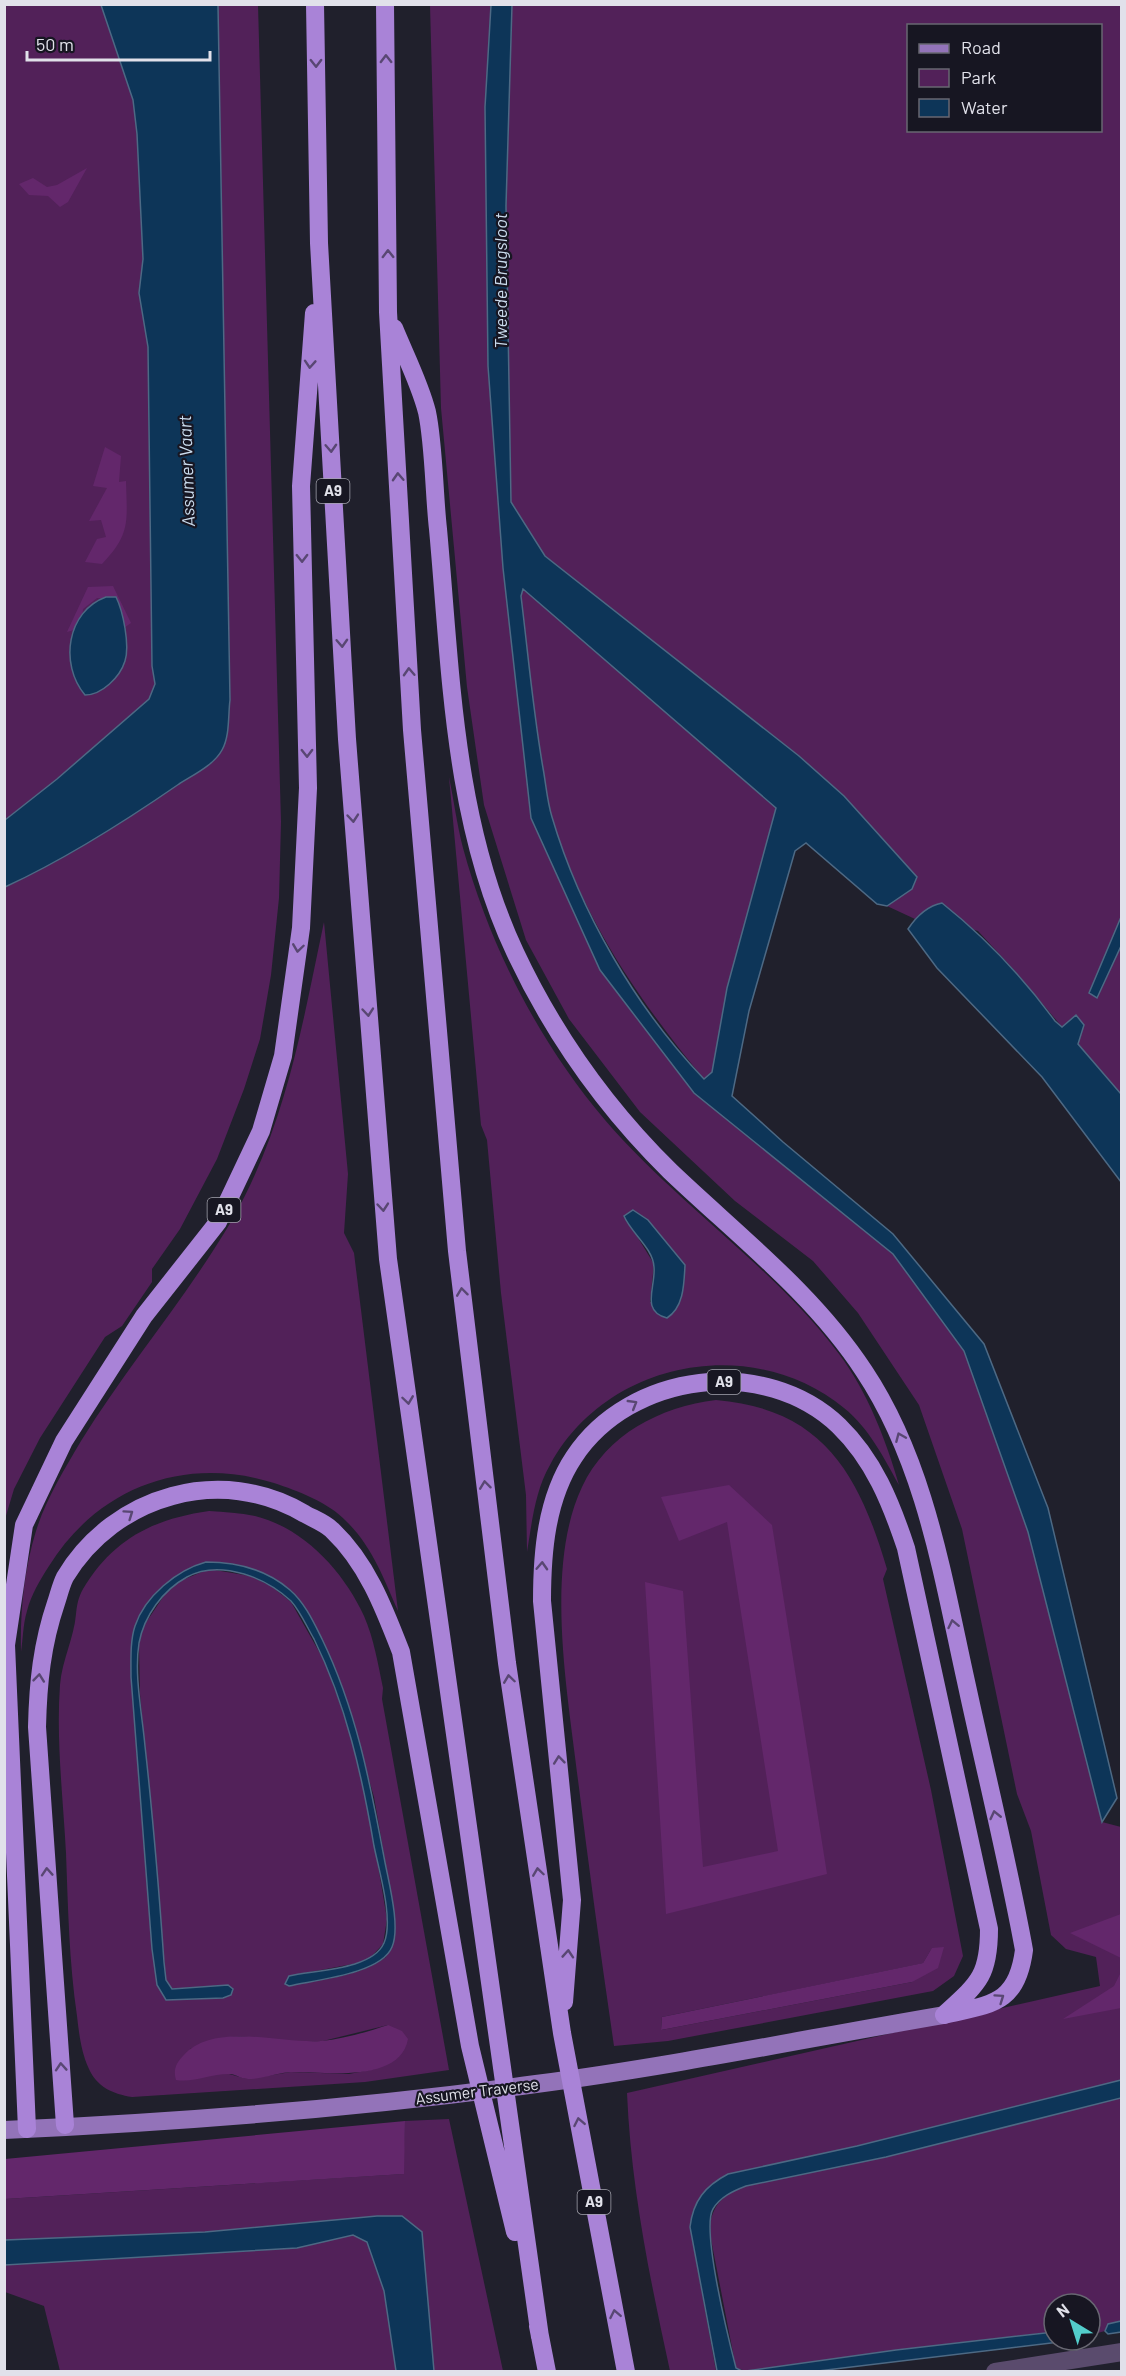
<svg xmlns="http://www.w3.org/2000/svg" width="1126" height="2376" viewBox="0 0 1126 2376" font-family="Barlow,sans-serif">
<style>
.green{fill:#522159;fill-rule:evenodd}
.forest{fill:#63276b}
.water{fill:#0d3558;stroke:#4d6984;stroke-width:1.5;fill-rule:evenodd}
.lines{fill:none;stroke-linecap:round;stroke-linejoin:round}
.minor{stroke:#5a4b6d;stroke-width:18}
.major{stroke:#9373b9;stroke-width:18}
.highway{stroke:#a983d7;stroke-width:18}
.oneway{stroke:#594773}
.labels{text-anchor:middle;stroke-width:4.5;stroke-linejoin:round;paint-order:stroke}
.shield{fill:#171622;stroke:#a4a4ae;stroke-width:1.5}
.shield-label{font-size:15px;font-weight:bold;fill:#e1e1ea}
.street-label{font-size:16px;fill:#e1e1ea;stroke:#171622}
.water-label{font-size:18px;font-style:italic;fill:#cadbed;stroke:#171622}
</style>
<rect width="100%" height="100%" fill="#20202c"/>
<path class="green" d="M5 5H258L281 822 279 898 271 975 260 1039 244 1089 217 1159 180 1229 152 1269V1282L122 1326 105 1337 40 1438 14 1489 5 1519V887L57 860 142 809 5 851Z
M430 5H491L485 107 501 413 531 818 600 970 694 1093 893 1254 964 1351 1028 1532 1102 1822 1121 1827V2080L857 2146 728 2174 690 2227 716 2371H670C650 2279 631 2188 627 2093L1100 1986 1096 1957 1066 1949 1051 1935 1031 1831 1017 1794 962 1529 919 1405 858 1313 813 1261 735 1201 640 1112 569 1019 526 940 484 805 467 687 441 408Z
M512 5H1121L1122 917 1089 993 1097 997 1121 946V1094L1078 1044 1084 1025 1076 1015 1062 1027 1015 971 978 931 922 914 915 919 887 906 912 889 917 877 844 796 799 756 545 556 511 502 506 206ZM908 26H1100V130H908Z
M523 588 776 808 727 988 712 1072 704 1079C639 1001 581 916 552 817 547 801 546 784 543 768 533 711 528 653 521 596Z
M449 777C454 801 457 825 463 848 490 947 539 1042 605 1120 676 1203 774 1267 839 1354 867 1391 886 1440 899 1485 884 1458 869 1428 844 1408 752 1333 607 1360 550 1465 535 1491 532 1522 527 1552L526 1495 501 1293 487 1140 481 1125ZM624 1215 685 1265 681 1300 650 1302 654 1264Z
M324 922 348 1174 344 1233 354 1253 398 1611C384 1579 372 1546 346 1521 328 1502 298 1491 274 1483 185 1455 98 1487 49 1566 40 1580 31 1595 27 1611 23 1624 23 1639 21 1652 20 1611 24 1570 36 1531 46 1499 64 1470 81 1441 128 1365 187 1297 232 1220 286 1125 302 1026 324 922Z
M716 1400C824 1409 859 1475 887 1569L883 1579 931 1790 963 1956 954 1976 933 1991 668 2041 614 2046C601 1957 589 1869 578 1780 568 1694 544 1568 582 1487 607 1434 660 1407 716 1400ZM932 1948 912 1982 661 2030 662 2017 924 1963Z
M209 1511C224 1512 240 1513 255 1516 304 1528 344 1572 364 1616 374 1639 378 1664 383 1688L382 1699 449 2070 365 2082 132 2097C113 2094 97 2087 89 2069 81 2052 79 2033 77 2016 69 1962 68 1907 66 1853 63 1797 56 1740 60 1685 62 1660 74 1638 76 1614 77 1605 78 1598 83 1589 113 1539 153 1519 209 1511ZM234 1564 274 1578 292 1591 315 1625 341 1683 374 1797 392 1900 386 1957C360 1977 320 1979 289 1986L285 1984 289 1976 358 1963 370 1958 383 1944 387 1919 367 1800 353 1742 326 1664 291 1602 271 1586 250 1576 209 1569 180 1581 165 1594 143 1627 139 1645 140 1694 166 1980 171 1989 228 1985 223 1998 166 2000 152 1949 131 1677 132 1651 135 1626 182 1572ZM388 2025 375 2069 349 2074 291 2072 247 2079 229 2074 190 2049 215 2039 239 2036 297 2042 323 2041Z
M1121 2098V2321L1108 2324 1105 2331 1090 2335V2304H1054V2332L896 2350 746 2371 736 2368 709 2229C713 2204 722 2195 746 2186L886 2157Z
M449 2119 503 2371H60L44 2306 5 2292V2199L403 2174 405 2121Z"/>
<path class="forest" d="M87 168 68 202 60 207 48 196 29 195 19 184 33 178 47 187 57 185Z
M105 447 121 456 119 482 126 481C127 521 131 534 102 564L85 562 97 539 106 537 101 520 89 521 107 488 93 486Z
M113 586 131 623 118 632 112 599 97 598 83 609 81 628 67 632 88 587Z
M729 1485 772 1525 827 1874 666 1914 645 1582 683 1591 703 1867 778 1851 727 1522 679 1541 661 1497Z
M1121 1914V1958L1070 1933Z
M944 1947 938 1968 912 1982 661 2030 662 2017 923 1963 932 1948Z
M1121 1972V2008L1063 2019 1114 1986Z
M388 2025 402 2031 408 2039C400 2083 327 2072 294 2072 279 2072 264 2079 248 2079 242 2079 237 2075 231 2074 212 2073 195 2083 176 2080 173 2070 176 2063 183 2056 214 2021 281 2044 321 2041 343 2039 367 2032 388 2025Z
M405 2121 404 2174 5 2199V2159Z"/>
<path class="water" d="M101 5H218L230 700C228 715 230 736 222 750 214 765 193 775 179 784 124 822 66 859 5 887V820L57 779 149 699 155 684 152 666 148 347 139 293 143 259 137 134 133 100Z
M512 5 506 206 511 502 545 556 799 756 844 796 917 877 912 889 887 906 877 904 806 843 795 851 749 1011 732 1096 783 1142 893 1234 984 1344 1048 1508 1117 1798 1102 1822 1028 1532 964 1351 893 1254 694 1093 600 970 531 818 503 568 488 366 485 107 491 5ZM523 589 776 808 727 988 712 1072 704 1079C636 1008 580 912 552 817 547 801 546 784 543 768 533 711 528 653 521 596Z
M106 597H116C123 611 130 645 125 661 120 677 102 695 85 695 59 664 67 611 106 597Z
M942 903C986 938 1022 976 1055 1021L1062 1027 1076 1015 1084 1025 1078 1044 1121 1094V1182L1042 1077 937 968 908 929C916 917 927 906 942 903Z
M1121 917V946L1097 998 1089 993Z
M633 1210 648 1220 685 1265C684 1284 684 1307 667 1318 640 1311 656 1287 654 1267 653 1248 631 1233 624 1216Z
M206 1562C236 1562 267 1570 290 1590 305 1603 314 1623 322 1639 356 1709 370 1782 384 1857 388 1880 401 1926 392 1947 381 1974 315 1980 289 1986L285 1984 289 1976C315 1970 372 1970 384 1943 394 1920 379 1871 374 1846 362 1775 346 1704 314 1639 307 1627 300 1611 291 1601 278 1589 261 1579 244 1574 224 1568 205 1567 187 1577 163 1590 144 1616 139 1643 134 1675 142 1713 145 1746 153 1818 159 1890 164 1962L166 1980 172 1989 228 1985 233 1989 231 1995 223 1998 166 2000 157 1985 152 1949 131 1677C131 1660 130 1641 135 1626 145 1596 177 1570 206 1562Z
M1121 2080V2098L886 2157 746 2186C733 2191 720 2197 713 2209 701 2229 729 2341 736 2368L742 2371H717L690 2227C693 2201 705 2186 728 2174L857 2146Z
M377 2216H402L422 2232 434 2371H396L384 2291 367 2242 353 2235 297 2248 5 2265V2240L205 2232Z
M1121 2321V2332L1108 2334 1105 2331 1108 2324Z
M1054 2332V2340H1076L818 2371H746L896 2350Z"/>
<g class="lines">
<path class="minor" d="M995 2372 1122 2352"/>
<path class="major" d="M4 2130C182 2122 360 2108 536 2084 673 2066 809 2038 944 2015"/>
<path class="highway" d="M315 4 319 243 347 739 388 1259 540 2337
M385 4 388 312 412 730 457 1251 507 1663 562 2033 626 2372
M394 328C405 355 420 384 427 412 434 445 434 494 438 529 451 671 453 820 515 952 553 1033 606 1108 670 1171 737 1235 813 1293 864 1371 926 1464 943 1579 967 1686 986 1774 1008 1862 1024 1950 1017 2005 991 2004 944 2015
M564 2002 572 1900 542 1601C542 1553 546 1499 574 1457 630 1372 765 1355 839 1426 874 1460 891 1503 906 1548L989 1929C989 1975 979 1983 946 2013
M65 2125 37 1727C38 1683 42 1644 56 1603 59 1594 61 1585 65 1577 114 1495 222 1464 305 1514 314 1519 325 1523 332 1530 367 1563 384 1608 401 1652L470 2046 515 2232
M27 2129 6 1645 24 1525 64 1441 144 1316 218 1222 261 1131 283 1056 301 928 308 788 301 486 314 313
M538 2326 547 2372"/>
</g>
<defs><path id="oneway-chevron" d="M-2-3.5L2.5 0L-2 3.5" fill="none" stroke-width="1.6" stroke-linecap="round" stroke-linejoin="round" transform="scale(1.5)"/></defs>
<g class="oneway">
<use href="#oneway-chevron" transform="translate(386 59) rotate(-91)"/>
<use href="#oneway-chevron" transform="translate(316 63) rotate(89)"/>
<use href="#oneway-chevron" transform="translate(388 254) rotate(-91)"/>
<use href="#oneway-chevron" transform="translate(310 364) rotate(94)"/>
<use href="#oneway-chevron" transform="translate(331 448) rotate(87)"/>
<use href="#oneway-chevron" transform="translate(398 477) rotate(-93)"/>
<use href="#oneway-chevron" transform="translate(302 558) rotate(89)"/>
<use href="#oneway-chevron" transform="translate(342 643) rotate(87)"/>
<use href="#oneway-chevron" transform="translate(409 672) rotate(-93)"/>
<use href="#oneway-chevron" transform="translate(307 753) rotate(89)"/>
<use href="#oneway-chevron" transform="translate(353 818) rotate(85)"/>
<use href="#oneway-chevron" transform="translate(298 948) rotate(98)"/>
<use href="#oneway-chevron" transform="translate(368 1012) rotate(85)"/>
<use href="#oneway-chevron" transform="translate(383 1207) rotate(85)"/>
<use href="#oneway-chevron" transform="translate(462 1292) rotate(-97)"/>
<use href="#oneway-chevron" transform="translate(408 1400) rotate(82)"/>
<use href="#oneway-chevron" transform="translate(633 1404) rotate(-31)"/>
<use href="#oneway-chevron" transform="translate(900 1437) rotate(-113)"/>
<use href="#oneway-chevron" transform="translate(485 1485) rotate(-97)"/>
<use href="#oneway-chevron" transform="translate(129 1514) rotate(-35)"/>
<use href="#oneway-chevron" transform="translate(542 1566) rotate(-87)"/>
<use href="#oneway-chevron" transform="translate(953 1624) rotate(-102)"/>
<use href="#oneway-chevron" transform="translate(39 1678) rotate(-84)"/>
<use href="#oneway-chevron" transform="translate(509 1679) rotate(-98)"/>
<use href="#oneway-chevron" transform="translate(559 1760) rotate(-96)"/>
<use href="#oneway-chevron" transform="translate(995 1815) rotate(-103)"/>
<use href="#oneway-chevron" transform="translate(47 1872) rotate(-94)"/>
<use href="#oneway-chevron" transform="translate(538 1872) rotate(-98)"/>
<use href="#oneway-chevron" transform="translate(568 1954) rotate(-86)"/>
<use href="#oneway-chevron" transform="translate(1000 1998) rotate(-35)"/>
<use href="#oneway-chevron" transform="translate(61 2067) rotate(-94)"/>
<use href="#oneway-chevron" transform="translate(579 2122) rotate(-101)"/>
<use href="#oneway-chevron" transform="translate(615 2314) rotate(-101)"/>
</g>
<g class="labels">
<g class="shield">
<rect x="316.5" y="479" width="33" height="24" rx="4.5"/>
<rect x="207.5" y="1198" width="33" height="24" rx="4.5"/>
<rect x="707.5" y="1370" width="33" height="24" rx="4.5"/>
<rect x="577.5" y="2190" width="33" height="24" rx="4.5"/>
</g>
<g class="shield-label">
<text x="333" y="496">A9</text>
<text x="224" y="1215">A9</text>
<text x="724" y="1387">A9</text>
<text x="594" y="2207">A9</text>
</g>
<g class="street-label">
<text transform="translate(477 2091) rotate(-7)" y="6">Assumer Traverse</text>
</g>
<g class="water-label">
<text transform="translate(501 281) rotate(-90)" y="6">Tweede Brugsloot</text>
<text transform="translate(187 471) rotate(-92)" y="6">Assumer Vaart</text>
</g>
</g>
<rect width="1126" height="2376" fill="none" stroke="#e1e1ea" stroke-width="12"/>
<rect x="907" y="24" width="195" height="108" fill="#171622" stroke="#686772" stroke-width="1.5"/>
<rect x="919" y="44" width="30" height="9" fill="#9373b9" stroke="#686772" stroke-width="1.5"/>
<text x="961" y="54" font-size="18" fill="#e1e1ea">Road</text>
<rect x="919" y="69" width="30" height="18" fill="#522159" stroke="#686772" stroke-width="1.5"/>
<text x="961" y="84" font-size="18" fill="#e1e1ea">Park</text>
<rect x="919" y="99" width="30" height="18" fill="#0d3558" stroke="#686772" stroke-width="1.5"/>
<text x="961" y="114" font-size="18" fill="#e1e1ea">Water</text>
<g transform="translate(1072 2322) rotate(322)"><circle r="28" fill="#171622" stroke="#686772" stroke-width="1.5"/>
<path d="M0-4.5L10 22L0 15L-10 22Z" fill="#53cdcb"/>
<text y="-9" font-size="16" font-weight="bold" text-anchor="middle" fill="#e1e1ea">N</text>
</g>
<path d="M27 51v9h183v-9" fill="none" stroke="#e1e1ea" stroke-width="3"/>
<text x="36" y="51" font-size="18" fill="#e1e1ea" stroke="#171622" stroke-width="4.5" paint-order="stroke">50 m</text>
</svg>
